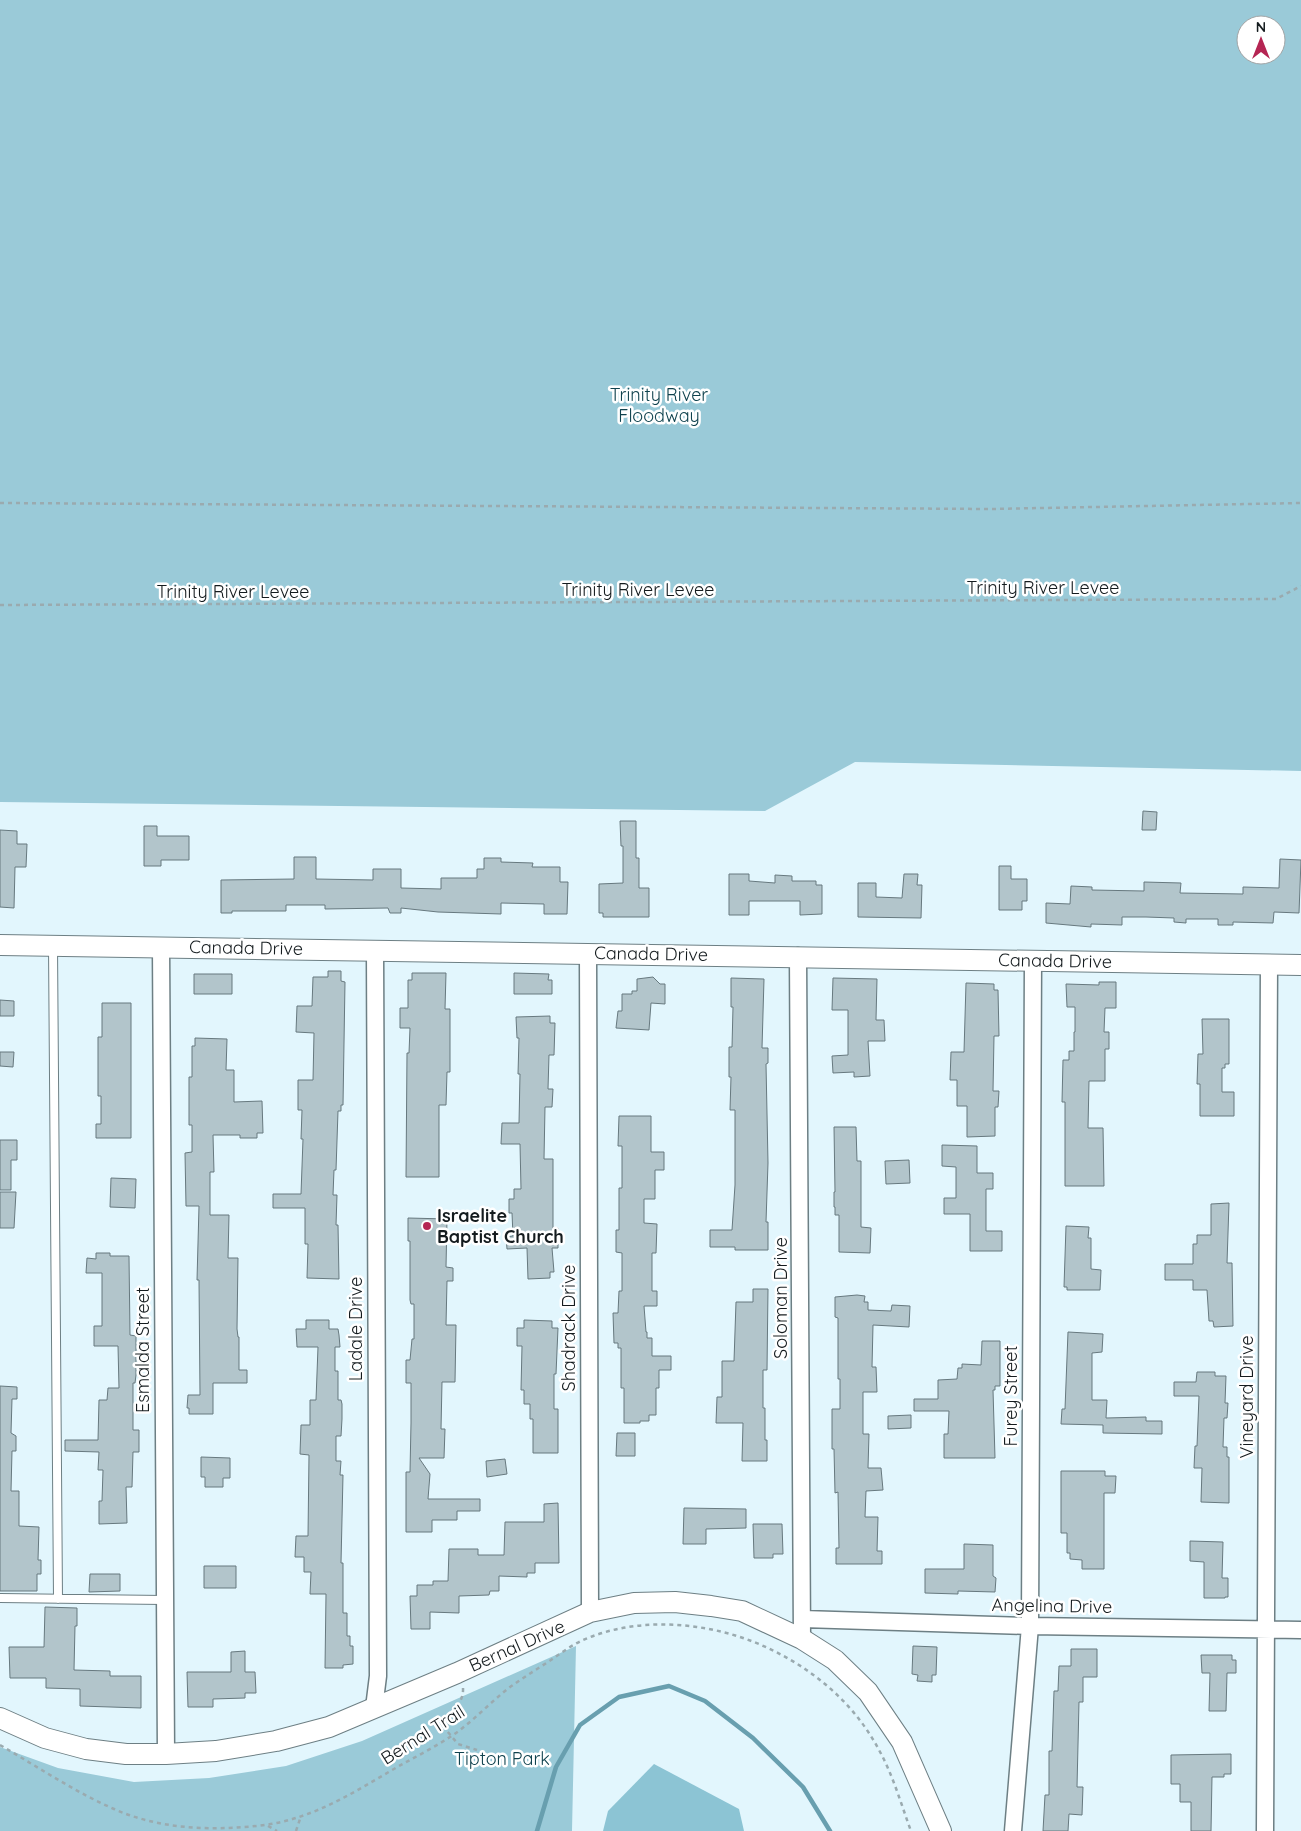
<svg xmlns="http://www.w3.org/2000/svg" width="1301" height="1831" viewBox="0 0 1301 1831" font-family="Quicksand,sans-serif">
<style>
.green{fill:#9acad8;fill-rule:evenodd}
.forest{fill:#8cc4d4}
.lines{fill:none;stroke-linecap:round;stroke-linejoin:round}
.stream{stroke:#689faf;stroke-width:4.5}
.building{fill:#b2c5cb;stroke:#67797f}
.service-casing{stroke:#6d7f84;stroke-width:10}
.minor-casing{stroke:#6d7f84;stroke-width:19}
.tertiary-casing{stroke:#6d7f84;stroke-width:22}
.path{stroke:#9aaaaf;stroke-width:2.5;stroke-dasharray:4 4;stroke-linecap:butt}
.service{stroke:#fff;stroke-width:8}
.minor{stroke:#fff;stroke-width:16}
.tertiary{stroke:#fff;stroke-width:20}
.poi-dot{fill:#b52553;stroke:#fff;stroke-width:2}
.labels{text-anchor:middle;stroke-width:5;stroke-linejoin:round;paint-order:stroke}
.park-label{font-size:18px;fill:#0f424e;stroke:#fff}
.street-label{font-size:18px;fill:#141b1e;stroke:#fff}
.poi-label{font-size:18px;font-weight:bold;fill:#141b1e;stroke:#fff;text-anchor:start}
</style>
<rect width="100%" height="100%" fill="#e2f6fd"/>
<path class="green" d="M0 0H1301V771L855 762 765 811 0 802ZM1246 25H1276V55H1246Z
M576 1646 572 1831H0V1747L58 1768 134 1782 209 1778 286 1766 362 1741Z"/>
<path class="forest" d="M654 1764 739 1809 744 1831H603L608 1811Z"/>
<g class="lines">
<path class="stream" d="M537 1831 556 1767 580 1725 619 1697 669 1686 705 1701 753 1738 803 1787 830 1831"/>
</g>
<path class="building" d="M1143 811 1157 812 1156 830H1142Z
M620 821H636V858H639V888H649V917H603V913H599V884L623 883V846H621Z
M144 826H157V836H189V860H161V866H144Z
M0 830 17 831V844H27L26 867H15L14 908 0 907Z
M294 857H316V879L373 880V869H401V888L441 889V878H477V869H484V858H501V862L533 863 532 867H560V882H568L567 914H544V904L501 903V914L438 912 401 908V913H390L388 908 325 909V905H286V911H232V913H221V880L294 879Z
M1280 859 1301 860 1299 913 1274 912 1273 923 1233 922V925H1218V919H1186V923L1174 922V918L1146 917H1122V925L1091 924V927L1046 923V903L1070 904 1071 886 1092 887V890L1144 891V882L1181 883 1180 893 1243 894V887L1279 888Z
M999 866H1011V879H1027V901H1022V910H999Z
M729 874H749V881L775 883V875L792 876V881H816V885H822V914L800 915V901H749V915H729Z
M904 874H918L917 885H922L921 918 858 917V883H876V897L902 898Z
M328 971H341V981L345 982 343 1105H341V1111H338L336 1170H334L333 1195H337L336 1225H338L339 1279 307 1278 308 1244H305V1208H273V1194H301L303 1139H301L302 1110H298V1080H313L314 1033 296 1032 297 1006H312L313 977H328Z
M412 973H446L445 1009H450V1072H447L446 1105H439V1177H406L407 1053H409L410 1028H400V1008H408V980H412Z
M514 973 549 974 548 980H552V994H514Z
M194 974H232V994H194Z
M653 977 660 984H665V1004L651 1003 649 1030 616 1028 618 1011H622V994H632V991H637V979Z
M731 978 764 979 762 1048H768V1063L766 1064 768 1163 766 1222H768V1250H735V1247H710V1230H732L735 1185V1110H730L731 1077H729V1047H732L733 1007H731Z
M833 978 877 979 876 1020H884L885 1041H868L870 1076 854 1077V1072L833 1073 832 1056 848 1055V1010H832Z
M1099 982H1116V1008H1105L1104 1032H1109V1049H1105V1081H1089L1088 1128H1103L1104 1186H1065V1102H1062L1063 1060H1069V1051H1074V1032H1075V1007H1067L1066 984 1099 985Z
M966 983 994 984V990H998L999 1036H994L993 1091H999L998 1107H995V1136L967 1137V1106H957V1080H950L951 1052H964Z
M0 1000 14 1001V1016H0Z
M102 1003H131V1138H96V1124H101V1096H98V1037H102Z
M550 1016V1023H555L554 1055H549L548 1089H553L552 1107H545L544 1159H553V1228H558V1248H552L554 1272H550V1278L528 1279 527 1248 507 1249 506 1237 513 1236 512 1213H509V1199H514V1189H521L520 1144H501L502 1123H519L520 1074H518L519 1038H517L516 1017Z
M1202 1019H1229V1064H1225V1068H1222V1092H1234V1116H1200V1084H1197L1198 1054H1203Z
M195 1038 227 1039 226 1070H234V1102L262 1101 263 1133H257V1138H240V1135H213L214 1172H210V1215H229L228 1258H238L237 1329 238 1337H239V1370H247V1383H213V1414H189V1408H187L188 1395H200L199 1280H197L199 1206H186L185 1153 192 1152V1125H189V1077H192V1046H195Z
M0 1052H14L13 1067 0 1066Z
M619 1116H651V1152H664V1170H655V1199H644V1223L657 1224 656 1253H652V1291H657V1306H644L646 1332H647V1338H652V1356H671V1370H659V1388H656V1415H649V1421H640V1423H624V1388H621V1348H618V1343H614L613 1313H618L619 1291H622V1253L616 1252V1230H619V1188H622V1146H618Z
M834 1127H856L857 1161H861V1227L871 1228 870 1253 839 1252V1215H835V1207H834V1192H835Z
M0 1140H17V1160H11V1190H0Z
M942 1145 977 1146V1173H993V1189H986V1231H1002V1251H970V1214H944V1198H956V1167L942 1166Z
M909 1160 910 1183 886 1184 885 1161Z
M111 1178 136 1179 135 1208 110 1207Z
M0 1192H16L14 1228H0Z
M1229 1203 1227 1263H1232L1233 1326 1214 1327 1213 1321H1209L1207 1290H1193V1280H1165V1264H1193V1244H1197V1235H1211V1204Z
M408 1218 447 1219 446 1267 453 1268V1281H447L446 1325H456L455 1382H442L441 1429H445L444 1458H419L430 1474 428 1499H480V1511H457V1520H432V1532H406V1472H410L411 1423V1383H406V1360H410L412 1339H414V1304H411L410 1300V1241H408Z
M1066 1226 1089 1227 1088 1238H1091V1269L1101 1270 1100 1290H1067V1287H1064Z
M96 1253H110V1256H129L130 1335 136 1336V1375L135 1383H133V1430H139V1452H133L132 1487H126L127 1523 99 1524V1501H102L103 1470H98L99 1452 65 1451V1440H98L99 1400H107L108 1388H119L118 1346H94V1326H102V1273H86L87 1258 96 1259Z
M753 1289H768L767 1370H763V1408H765V1440H767V1461H742L743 1423H716L717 1397H722V1361H734L736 1302H753Z
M857 1295 865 1296 864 1302H868V1310L891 1311 892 1305 910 1306 909 1327 873 1325 872 1367H876L877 1392H863V1434H869L868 1468H881L883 1490 866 1491 865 1517H878L877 1551H882V1564H836V1548H839L838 1492 835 1493 834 1449H832V1409H840V1379H838V1318L835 1317V1297Z
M306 1320H329V1329H338L339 1335 340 1347H335V1371H338V1400H341L342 1404V1419L341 1436H336V1461H341L340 1475H343L341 1563H343V1613H347V1636H350V1646H353V1664L343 1665V1668H325L326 1594H310L311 1572H304V1557H295L296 1536H308L309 1455 300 1454 301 1425H310V1400H316L318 1347H297L296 1329H306Z
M524 1320 552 1321V1328H558L556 1374H554V1409H558V1453H533V1419H530V1404H524V1390H521L522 1346H517V1328H524Z
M1068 1332 1103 1334 1102 1352 1092 1353V1400H1107L1106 1418 1146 1417V1421H1162V1434L1103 1433V1425L1061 1424 1062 1409H1065Z
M982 1341H1000V1386H995V1390H993L995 1458H944V1434H948L949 1411H914V1399H938V1380L957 1379 958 1368H962V1364L981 1365Z
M1197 1372H1215V1376H1226L1225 1403H1228L1227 1418H1224L1223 1447H1227V1457H1229V1503L1201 1502 1202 1468H1194L1195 1446H1197L1199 1396H1174V1382H1196Z
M0 1386 17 1387V1399H12L11 1433 16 1436V1451H12L11 1491H19V1526L39 1527 38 1560H41V1574H37V1591H0Z
M911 1415V1428L888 1429V1416Z
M617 1433H635V1456H616Z
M201 1457 230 1458V1478H223V1487H205V1477H201Z
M505 1459 507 1474 487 1477 486 1461Z
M1061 1471H1105V1476H1116L1115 1493H1104V1569H1082V1560L1070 1559V1553H1067V1533H1061Z
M558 1503 559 1563H535V1573H527V1577L499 1576V1591H490L489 1595 459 1596V1613L430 1612V1629H411L410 1596H417V1585H433V1581H448L449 1549H478V1555H504L505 1522H544V1504Z
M684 1508 746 1509V1528L706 1529V1544H683Z
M753 1524H782L783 1554H773V1558H754Z
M1190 1541 1223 1542 1222 1578H1228V1597H1225V1598H1204V1562L1190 1561Z
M964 1544 993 1545V1576L996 1578 995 1592 958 1591V1594L925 1593V1569H964Z
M204 1566H236V1588H204Z
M90 1574H120V1591L89 1592Z
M45 1607 77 1608V1626H75L74 1670 110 1671V1676H141V1708L80 1706V1689L46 1688V1678H10L9 1647H44Z
M913 1646 937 1647 936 1675H932V1682L917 1681 918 1675 912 1674Z
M1071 1649H1097V1677H1083V1702H1079L1077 1787H1083L1082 1815 1069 1814 1068 1831H1043L1045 1795H1049V1751H1052L1054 1691H1058L1059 1666H1071Z
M245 1651V1672H255L256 1693H245V1698L213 1699V1707H188L187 1672H231V1652Z
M1201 1655H1232V1660H1236V1673H1227L1226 1711H1209L1210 1673H1202Z
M1231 1754V1774H1224V1777H1212L1211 1831H1191V1802H1180V1784H1171V1755Z"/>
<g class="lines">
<g class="service-casing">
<path id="service" d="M53 946 58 1599
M0 1598 164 1600"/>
</g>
<g class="minor-casing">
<path id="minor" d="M161 947 166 1754
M588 953 590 1612
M798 956 802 1639
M803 1619 1030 1626 1301 1630
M374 1708 378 1676 375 950
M1013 1831 1030 1626 1033 961
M1265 1831 1269 964"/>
</g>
<g class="tertiary-casing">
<path id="tertiary" d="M0 945 1301 965
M0 1718 45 1738 86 1749 126 1754H166L216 1751 276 1741 329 1727 457 1673 590 1612 634 1603 675 1602 711 1606 742 1611 802 1639 835 1660 868 1692 902 1742 941 1831"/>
</g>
<path class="path" d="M0 503 990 509 1301 503
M0 605 1276 599 1301 586
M463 1688C464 1706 446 1714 447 1731L458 1744 477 1750
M0 1745C38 1767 75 1792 114 1809 161 1830 215 1831 265 1825 315 1818 356 1791 399 1766 419 1755 441 1744 460 1730 477 1717 492 1701 510 1687 523 1678 537 1669 551 1660 561 1653 572 1645 583 1640 636 1617 700 1621 754 1642 806 1663 852 1699 879 1750 893 1775 901 1804 911 1831
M268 1826 277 1831
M296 1831 301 1816"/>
<use href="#service" class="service"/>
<use href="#minor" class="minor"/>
<use href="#tertiary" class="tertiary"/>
</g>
<circle class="poi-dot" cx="427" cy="1226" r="5"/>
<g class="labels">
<g class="park-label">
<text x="659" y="401">Trinity River<tspan x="659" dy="21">Floodway</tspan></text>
<text x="502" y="1765">Tipton Park</text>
</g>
<g class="street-label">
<text x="1043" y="594">Trinity River Levee</text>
<text x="638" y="596">Trinity River Levee</text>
<text x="233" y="598">Trinity River Levee</text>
<text transform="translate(246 948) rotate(1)" y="6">Canada Drive</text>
<text transform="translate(651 954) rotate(1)" y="6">Canada Drive</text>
<text transform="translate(1055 961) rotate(1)" y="6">Canada Drive</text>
<text transform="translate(781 1298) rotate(-90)" y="6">Soloman Drive</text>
<text transform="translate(569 1328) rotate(-90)" y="6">Shadrack Drive</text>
<text transform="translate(356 1329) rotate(-90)" y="6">Ladale Drive</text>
<text transform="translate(143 1350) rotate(-90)" y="6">Esmalda Street</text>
<text transform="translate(1011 1396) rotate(-90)" y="6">Furey Street</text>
<text transform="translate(1247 1397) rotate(-90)" y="6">Vineyard Drive</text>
<text transform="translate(1052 1606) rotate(1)" y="6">Angelina Drive</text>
<text transform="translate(517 1646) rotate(-24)" y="6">Bernal Drive</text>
<text transform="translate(423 1735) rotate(-32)" y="6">Bernal Trail</text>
</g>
<g class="poi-label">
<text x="437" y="1222">Israelite<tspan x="437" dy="21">Baptist Church</tspan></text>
</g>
</g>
<g transform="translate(1261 40)"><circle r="24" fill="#ffffff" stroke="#a1a4a5"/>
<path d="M0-4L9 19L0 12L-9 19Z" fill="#b52553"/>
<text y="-8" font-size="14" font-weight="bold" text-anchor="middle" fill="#141b1e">N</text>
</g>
</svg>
